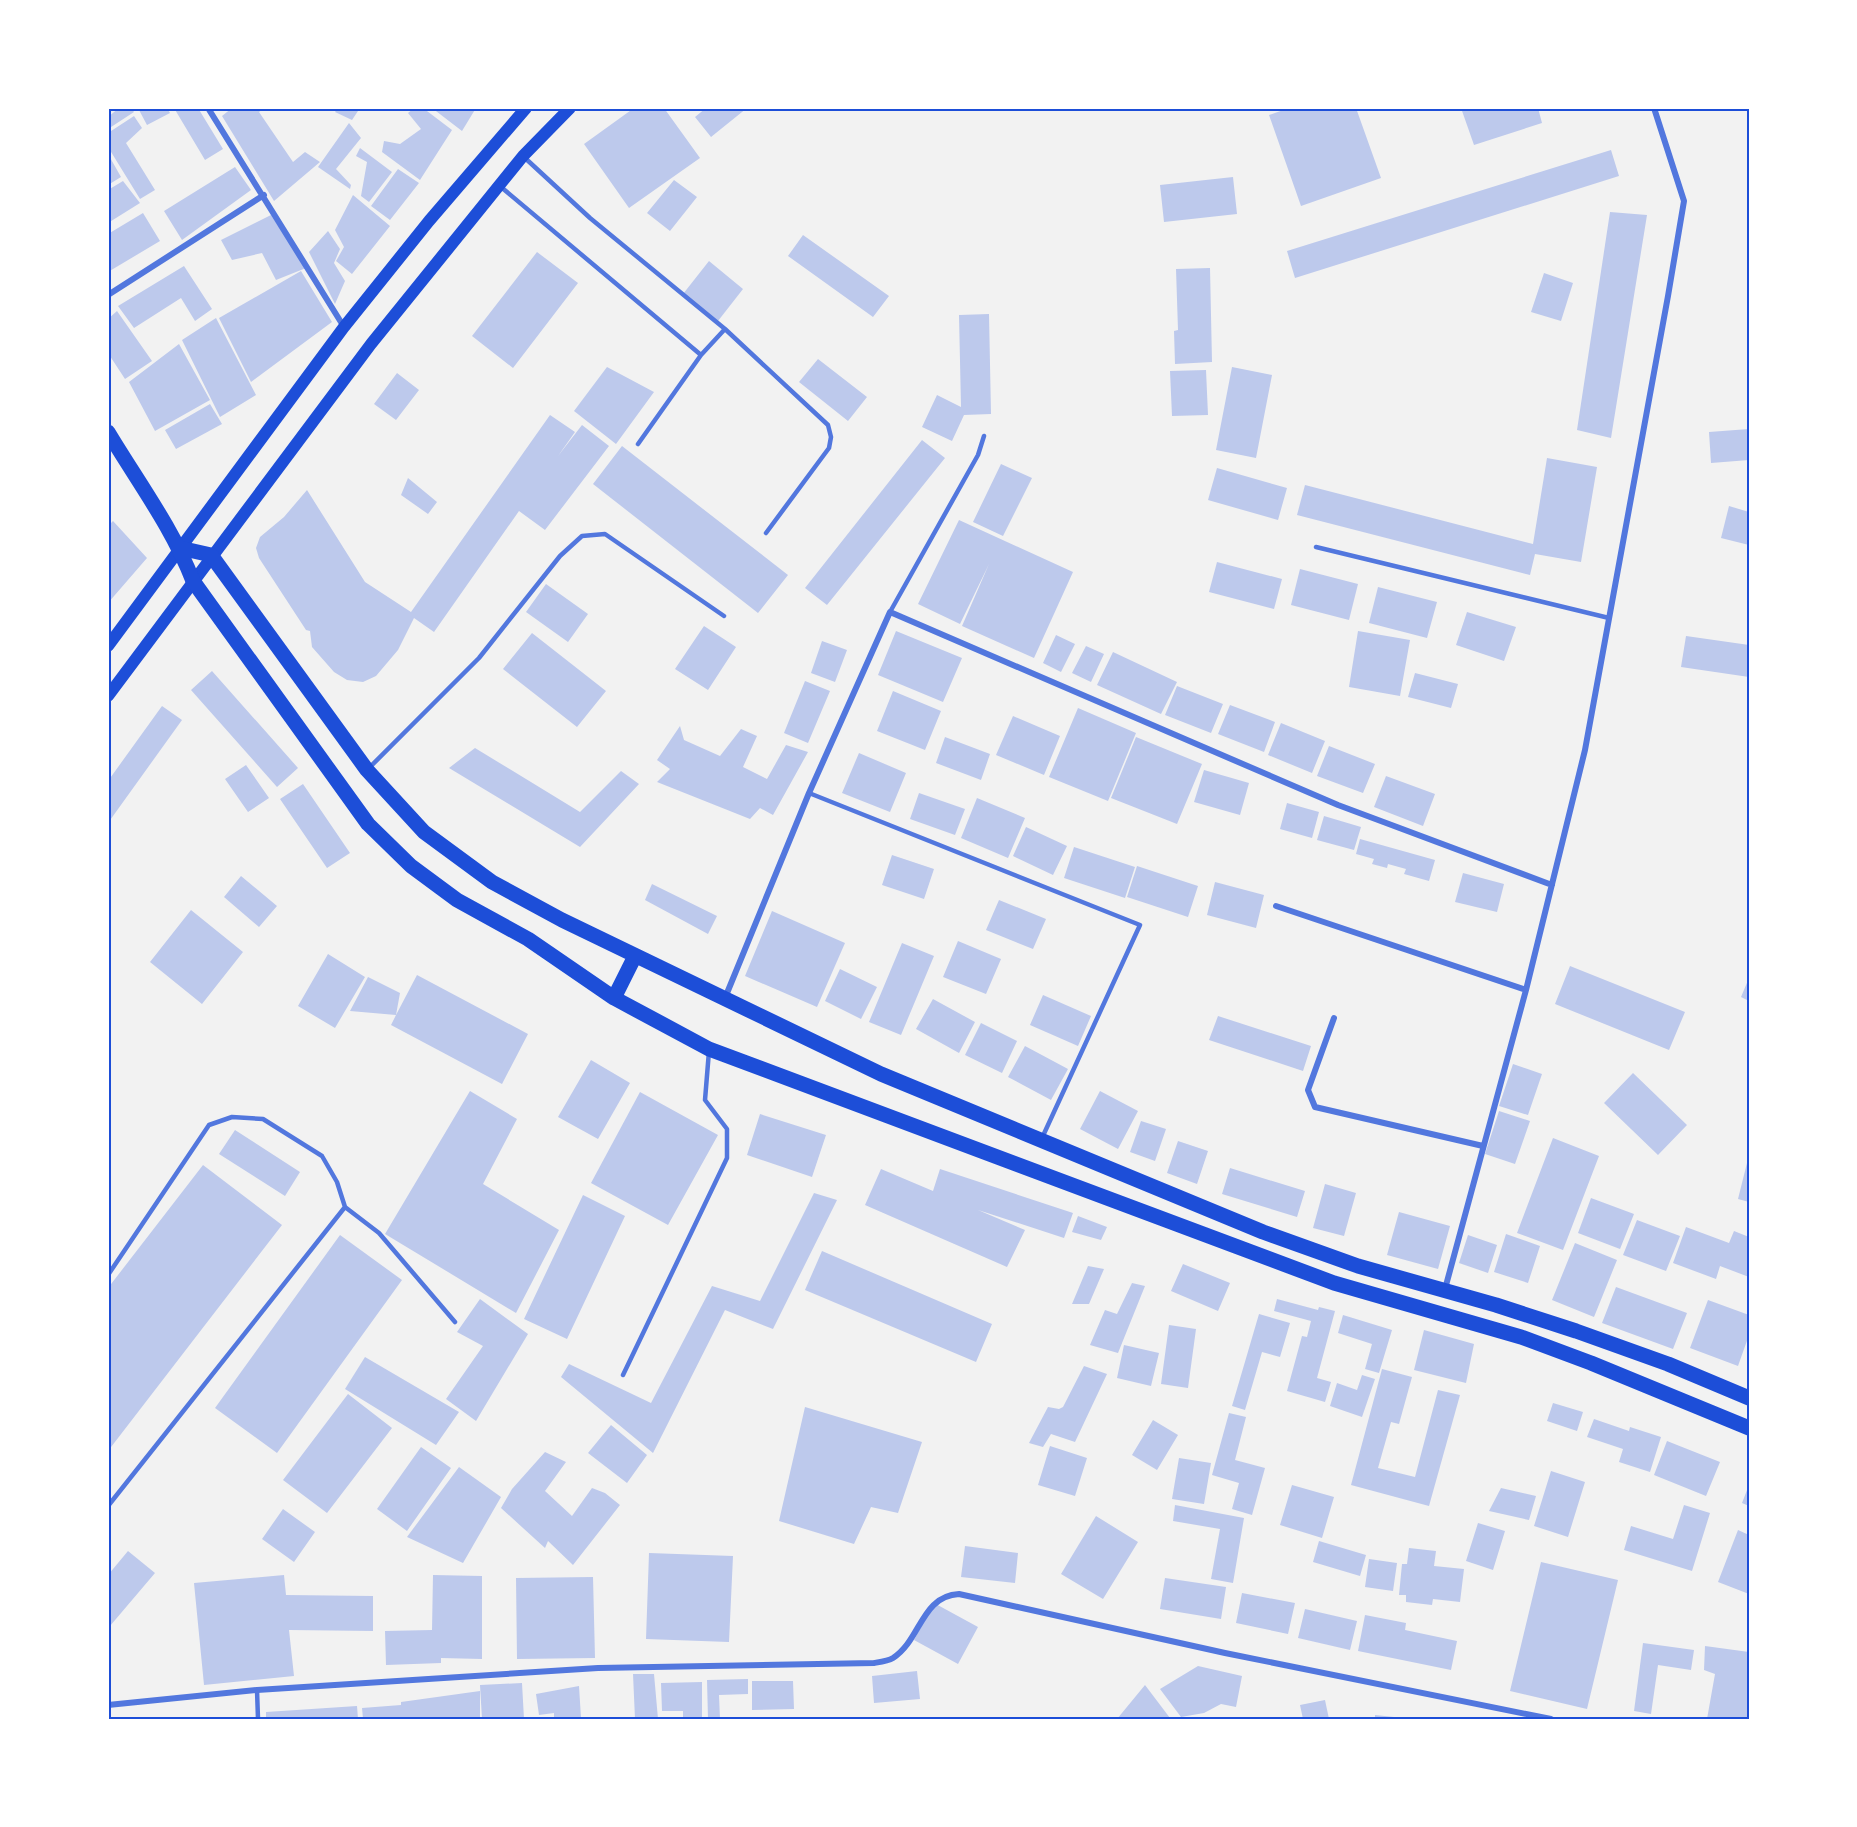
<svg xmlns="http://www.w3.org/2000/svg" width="1857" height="1827" viewBox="0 0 1857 1827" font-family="Georgia,serif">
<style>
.building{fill:#bdc9ec}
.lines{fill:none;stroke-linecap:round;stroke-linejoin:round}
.service{stroke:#5277de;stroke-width:4.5}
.minor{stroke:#5277de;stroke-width:6}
.secondary{stroke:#1d4ed8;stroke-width:12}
.primary{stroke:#1d4ed8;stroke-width:15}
.neatline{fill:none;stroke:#1d4ed8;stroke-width:2}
</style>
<rect width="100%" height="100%" fill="#f2f2f2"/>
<path class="building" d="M119 108H131L134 112 108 129V117Z
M142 108H167L170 113 147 125 139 110Z
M174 108H198L223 149 205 160Z
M232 108H264L259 112 293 162 305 152 320 162 274 201 222 116Z
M338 108H360L352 120 335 112Z
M414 108H423L452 130 420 180 382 152 384 141 400 144 421 129 408 113Z
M432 108H476L462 131Z
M634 108H664L700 158 629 208 584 144Z
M706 108H747L711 137 695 117Z
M1289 108H1356L1381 178 1301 206 1269 115Z
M1461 108H1538L1542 123 1474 145Z
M134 116 142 128 126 143 155 190 140 199 108 147V133Z
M349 123 361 138 336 169 351 185 350 189 318 167Z
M360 148 392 172 369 202 361 196 367 162 356 156Z
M1611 150 1619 176 1295 278 1287 251Z
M108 154 121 177 108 185Z
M235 167 251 190 182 240 164 211Z
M398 169 419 183 390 220 371 206Z
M1233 177 1237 214 1164 222 1160 185Z
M674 180 697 197 670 231 647 213Z
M123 181 140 203 108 223V190Z
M353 195 390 226 352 274 336 261 344 247 335 230Z
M1610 212 1647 215 1611 438 1577 430Z
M143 213 160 241 108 272V234Z
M271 215 306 268 276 280 262 253 232 260 221 240Z
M328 231 340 249 334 263 345 281 335 304 309 252Z
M803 235 889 296 873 317 788 256Z
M537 252 578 283 513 368 472 336Z
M709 261 743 289 718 321 683 294Z
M184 266 212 309 195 321 181 298 134 328 118 306Z
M1210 268 1212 362 1175 364 1174 331 1178 330 1176 269Z
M301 271 332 322 251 382 219 318Z
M1544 273 1573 283 1561 321 1531 312Z
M117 311 152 361 125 379 108 353V319Z
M989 314 991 414 964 415 952 441 922 427 937 395 961 407 959 315Z
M216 318 256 395 220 417 182 340Z
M179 344 210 400 155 431 129 382Z
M818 359 867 397 848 421 799 382Z
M607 367 654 392 616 444 574 411Z
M1232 367 1272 375 1256 458 1216 450Z
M1206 370 1208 415 1172 416 1170 371Z
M397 373 419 390 396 420 374 404Z
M210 404 222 424 176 449 165 430Z
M550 415 575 432 558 456 582 425 609 446 545 530 519 511 434 632 414 618 398 650 376 676 363 682 347 680 334 672 312 647 310 631 306 630 259 558 256 548 260 537 284 517 307 490 365 582 411 612Z
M1749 429V460L1711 463 1709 432Z
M922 440 945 458 827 605 805 588Z
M622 446 788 575 758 613 593 484Z
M1547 458 1597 467 1581 562 1535 554 1530 575 1297 515 1305 485 1533 544Z
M1001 464 1032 478 1003 536 973 522Z
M1217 468 1287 488 1278 520 1208 500Z
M408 478 437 502 428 514 401 495Z
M1729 506 1749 512V545L1721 538Z
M959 520 1073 572 1034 658 962 626 989 564 960 624 918 604Z
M113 521 147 558 108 603V526Z
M1217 562 1282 579 1274 609 1209 592Z
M1300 569 1358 584 1349 620 1291 605Z
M546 584 588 614 568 642 526 612Z
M1378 587 1437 602 1427 638 1369 623Z
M1467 612 1516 627 1504 661 1456 645Z
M704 626 736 647 708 690 675 669Z
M896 631 962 658 943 702 878 675Z
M1358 631 1410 640 1400 696 1349 687Z
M532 633 606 691 577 727 503 669Z
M1056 635 1075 644 1061 672 1043 663Z
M1686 636 1749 645V677L1681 667Z
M822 641 847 650 835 682 811 673Z
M1086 646 1104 654 1091 682 1072 673Z
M1113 652 1177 682 1161 714 1097 685Z
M212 671 298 768 277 787 191 690Z
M1415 673 1458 684 1451 708 1408 697Z
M805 681 830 691 808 743 784 733Z
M1177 686 1223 704 1211 733 1165 715Z
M893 691 941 711 925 750 877 731Z
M1230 705 1275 722 1264 752 1218 734Z
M162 706 182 720 108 823V781Z
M1078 708 1136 733 1108 801 1049 777Z
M1013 716 1060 736 1044 775 996 755Z
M1281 723 1325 741 1312 773 1268 755Z
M680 726 684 740 720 756 741 729 757 736 743 767 767 779 786 745 808 752 773 815 760 808 750 819 657 782 670 769 657 760Z
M945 737 990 754 981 780 936 763Z
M1136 737 1202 764 1177 824 1111 798Z
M1329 746 1375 764 1363 793 1317 776Z
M475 748 580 812 621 771 639 784 580 847 449 768Z
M859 753 906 773 890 812 842 793Z
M246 765 269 798 248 812 225 779Z
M1204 770 1249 783 1240 815 1194 802Z
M1386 776 1435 794 1423 826 1374 807Z
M303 784 350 853 327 868 280 799Z
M919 793 965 809 955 835 910 819Z
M977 798 1025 818 1008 858 961 838Z
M1287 803 1319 812 1312 838 1280 829Z
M1324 816 1361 827 1354 850 1317 840Z
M1026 827 1067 846 1053 875 1013 856Z
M1360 839 1435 860 1429 881 1404 874 1406 869 1388 864 1387 868 1372 864 1374 859 1356 854Z
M1074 847 1135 867 1125 898 1064 878Z
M892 855 934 869 924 899 882 885Z
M1137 866 1198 886 1188 917 1127 897Z
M1463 873 1504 884 1497 912 1455 902Z
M241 876 277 906 259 927 224 897Z
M1215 882 1264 895 1256 928 1207 915Z
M652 884 717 916 708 934 645 900Z
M999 900 1046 919 1033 949 986 930Z
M191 910 243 952 202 1004 150 962Z
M772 911 845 943 817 1007 745 976Z
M958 941 1001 959 986 994 943 977Z
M902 943 934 956 901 1035 869 1022Z
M328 954 365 977 335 1028 298 1006Z
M1570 966 1685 1012 1669 1050 1555 1004Z
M840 969 877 987 861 1019 825 1001Z
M417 975 528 1034 502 1084 391 1025 396 1015 350 1011 368 977 400 993 396 1015Z
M1749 978V1001L1741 997Z
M1043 995 1091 1016 1078 1046 1030 1025Z
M933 999 975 1022 959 1053 916 1029Z
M1218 1016 1311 1046 1303 1071 1209 1040Z
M981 1023 1017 1041 1002 1073 965 1055Z
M1025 1046 1068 1069 1051 1100 1008 1077Z
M591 1060 630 1083 598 1139 558 1117Z
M1513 1064 1542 1074 1528 1115 1499 1106Z
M1633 1073 1687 1125 1658 1155 1604 1103Z
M470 1091 517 1119 483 1184 559 1230 516 1313 385 1234Z
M1100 1091 1138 1111 1118 1149 1080 1129Z
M640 1092 718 1135 668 1225 591 1183Z
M1499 1111 1530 1121 1515 1164 1485 1154Z
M760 1114 826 1135 812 1177 747 1155Z
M1141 1121 1166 1129 1155 1161 1130 1152Z
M235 1130 300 1172 285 1196 219 1154Z
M1553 1138 1599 1156 1563 1250 1517 1233Z
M1178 1141 1208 1151 1197 1184 1167 1173Z
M1748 1159H1749V1202L1738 1199Z
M203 1165 282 1225 108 1451V1288Z
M1230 1168 1305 1191 1297 1217 1222 1194Z
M881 1169 933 1191 940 1169 1073 1213 1064 1238 978 1210 1025 1230 1007 1267 865 1205Z
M1325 1184 1356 1193 1344 1236 1313 1228Z
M814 1193 837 1200 773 1329 725 1310 653 1453 561 1377 569 1364 651 1403 712 1286 760 1301Z
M583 1195 625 1216 567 1339 524 1319Z
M1591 1198 1634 1214 1620 1249 1578 1233Z
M1399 1212 1450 1226 1438 1269 1387 1255Z
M1078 1216 1107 1227 1101 1240 1072 1232Z
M1637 1220 1680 1236 1666 1271 1623 1255Z
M1686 1227 1729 1243 1734 1231 1749 1237V1277L1720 1266 1716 1279 1673 1263Z
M1506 1234 1540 1246 1528 1283 1494 1272Z
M340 1235 402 1280 277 1453 215 1408Z
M1468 1235 1497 1245 1488 1273 1459 1263Z
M1575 1243 1617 1260 1594 1317 1552 1300Z
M822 1251 992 1324 976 1362 805 1290Z
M1183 1264 1230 1283 1218 1311 1171 1291Z
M1088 1266 1104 1269 1089 1304H1072Z
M1132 1283 1145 1286 1118 1353 1090 1345 1105 1310 1117 1314Z
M1616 1287 1687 1313 1673 1349 1602 1323Z
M480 1299 528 1334 476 1421 446 1399 483 1346 457 1332Z
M1277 1299 1318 1310 1319 1307 1335 1311 1317 1378 1331 1382 1325 1402 1287 1391 1302 1336 1307 1337 1311 1321 1274 1311Z
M1708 1300 1749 1315V1335L1738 1366 1690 1348Z
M1259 1314 1290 1323 1280 1357 1262 1352 1245 1410 1232 1406Z
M1343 1315 1392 1330 1379 1373 1365 1369 1372 1344 1338 1333Z
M1169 1325 1196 1329 1188 1388 1161 1384Z
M1424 1330 1474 1344 1466 1383 1414 1370Z
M1124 1345 1159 1353 1151 1386 1117 1378Z
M365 1357 459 1412 436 1445 345 1389Z
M1084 1366 1107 1374 1075 1442 1051 1434 1043 1447 1029 1443 1048 1407 1059 1409 1063 1407Z
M1382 1369 1412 1377 1399 1424 1391 1422 1378 1468 1415 1477 1438 1390 1460 1395 1429 1506 1351 1485Z
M1362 1375 1375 1379 1362 1417 1330 1406 1337 1383 1357 1390Z
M348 1394 392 1428 327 1513 283 1480Z
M1553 1403 1583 1412 1577 1431 1547 1421Z
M805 1407 922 1442 898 1513 871 1507 854 1544 779 1521Z
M1229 1413 1246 1417 1235 1460 1265 1468 1252 1515 1232 1509 1239 1483 1212 1475Z
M1594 1419 1629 1431 1630 1427 1661 1437 1650 1472 1619 1462 1623 1449 1587 1437Z
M1153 1420 1178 1435 1157 1470 1132 1455Z
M611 1425 647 1455 627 1483 588 1453Z
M1667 1441 1720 1462 1706 1496 1654 1475Z
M1050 1446 1087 1458 1075 1496 1038 1485Z
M421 1447 451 1468 407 1531 377 1509Z
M545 1452 566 1462 545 1491 572 1516 592 1488 605 1493 620 1505 573 1565 548 1541 545 1548 501 1508 512 1489Z
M1179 1458 1211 1463 1204 1504 1172 1499Z
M459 1467 501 1497 463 1563 407 1537Z
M1551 1471 1585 1482 1568 1537 1534 1526Z
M1292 1485 1334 1497 1322 1538 1280 1525Z
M1749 1485V1506L1742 1503Z
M1501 1488 1536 1496 1529 1520 1489 1511Z
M1175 1505 1244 1518 1233 1583 1211 1579 1220 1529 1173 1521Z
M1684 1505 1710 1513 1692 1571 1624 1550 1631 1526 1673 1539Z
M283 1509 315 1532 294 1562 262 1539Z
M1096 1516 1138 1542 1103 1599 1061 1574Z
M1478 1523 1505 1531 1493 1570 1466 1561Z
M1738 1530 1749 1535V1594L1718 1582Z
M1319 1541 1366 1555 1360 1576 1313 1562Z
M965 1546 1018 1553 1015 1583 961 1577Z
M1409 1548 1436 1551 1434 1566 1464 1569 1460 1602 1433 1599 1432 1605 1406 1602V1595H1399L1402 1564H1407Z
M128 1551 155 1573 110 1626 108 1624V1575Z
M649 1553 733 1556 729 1642 646 1639Z
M1369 1559 1397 1563 1393 1591 1365 1587Z
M1541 1562 1618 1580 1587 1709 1510 1691Z
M284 1575 286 1595 373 1596V1631L289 1630 294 1676 204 1685 194 1583Z
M433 1575 482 1576V1659L441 1658V1663L386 1665 385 1631 432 1630Z
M593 1577 595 1658 517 1659 516 1578Z
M1165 1578 1226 1587 1221 1619 1160 1609Z
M1242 1593 1295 1603 1288 1634 1236 1623Z
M934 1603 978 1627 958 1664 914 1640Z
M1305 1609 1357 1621 1350 1650 1298 1638Z
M1365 1615 1406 1623 1405 1630 1457 1641 1451 1670 1358 1651Z
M1643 1643 1694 1650 1691 1670 1658 1665 1651 1714 1634 1711Z
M1705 1646 1749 1652V1719H1707L1715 1674 1704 1670Z
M1198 1666 1242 1676 1236 1707 1221 1704 1204 1713 1181 1717 1160 1689Z
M917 1671 920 1699 874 1703 872 1676Z
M633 1674H654L658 1719H635Z
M748 1679V1694L719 1695 720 1719H708L707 1680Z
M752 1681H793L794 1709 752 1710Z
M702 1682V1719H683V1711H662L661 1683Z
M522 1683 524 1719H482L480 1685Z
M1145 1685 1170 1718 1117 1719Z
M579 1686 581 1718 554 1719V1713L539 1715 536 1694Z
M480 1691V1719H363L362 1708 401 1705V1702Z
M1325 1700 1329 1719H1303L1300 1705Z
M357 1706 358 1719H266V1712Z
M1375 1715 1394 1717V1719H1375Z"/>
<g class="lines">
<path class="service" d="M525 158 590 218 725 329 828 425 831 437 829 448 766 533
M501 187 701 355
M638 444 701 355 725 329
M1316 547 1609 618
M890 612 978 455 984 436
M369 768 479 658 560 556 582 536 605 534 724 616
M809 793 1140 925 1042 1138
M108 1275 209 1125 232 1117 263 1119 322 1156 337 1182 345 1207 379 1233 455 1322
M623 1375 727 1158V1129L705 1100 709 1051
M108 1506 345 1207
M257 1690 258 1719"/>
<path class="minor" d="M208 108 344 327
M108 295 264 195
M1276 906 1526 990
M725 998 809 793 890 612 1338 805 1552 885
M1334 1018 1308 1090 1315 1107 1483 1146
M1445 1289 1526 990 1585 750 1668 296 1684 201 1654 108
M108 1705 257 1690 598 1668 874 1663C880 1662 888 1661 893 1658 921 1640 921 1596 959 1594L1225 1653 1551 1719"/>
<path class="secondary" d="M108 646 344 327 429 221 526 108
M108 696 371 344 523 156 570 108"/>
<path class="primary" d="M108 432C138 482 172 527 193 581L368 824 411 866 457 900 528 939 614 998 709 1049 1334 1283 1521 1337 1591 1363 1749 1428
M180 548 211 555 367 770 424 832 492 882 562 920 881 1074 1263 1232 1358 1266 1496 1305 1576 1331 1668 1364 1749 1398
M614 998 635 956"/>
</g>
<rect width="1857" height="1827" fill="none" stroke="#ffffff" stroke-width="219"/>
<rect x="110" y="110" width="1638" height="1608" class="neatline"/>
</svg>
